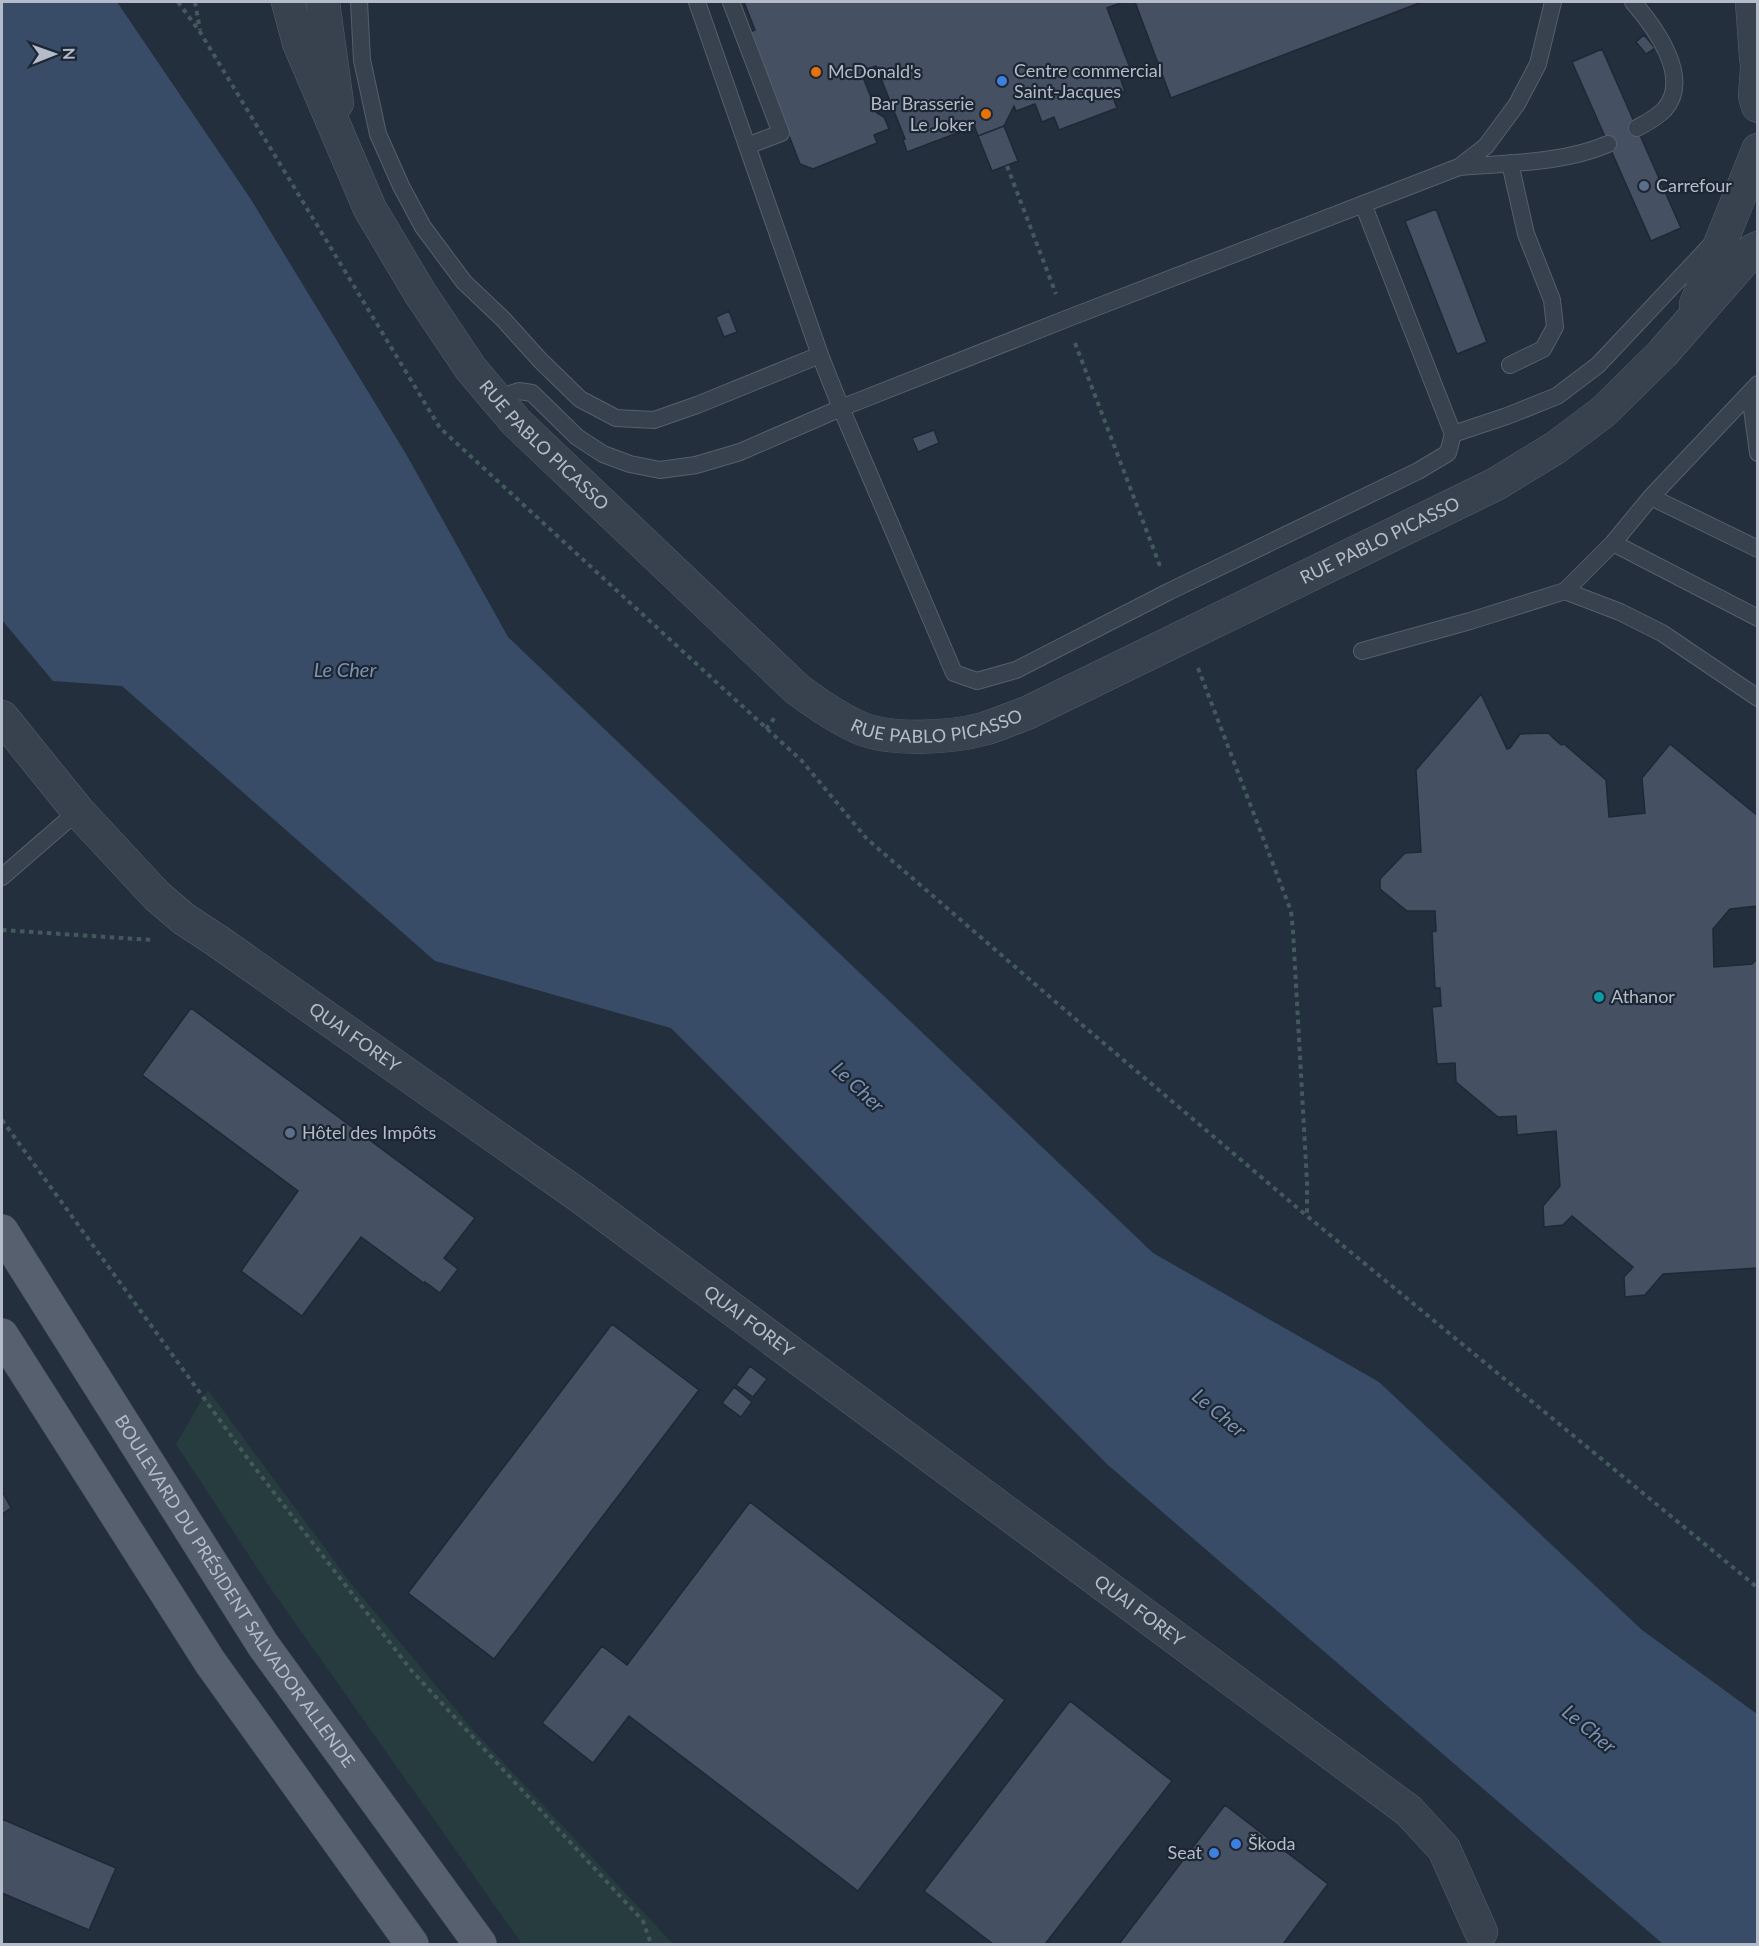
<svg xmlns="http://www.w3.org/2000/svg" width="1759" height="1946" viewBox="0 0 1759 1946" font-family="Lato,sans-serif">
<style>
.green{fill:#263c3f}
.water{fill:#394c67}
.building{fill:#455162;stroke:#1f2835;stroke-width:1.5}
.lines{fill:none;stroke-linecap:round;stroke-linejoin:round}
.service-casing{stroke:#565f6c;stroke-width:18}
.minor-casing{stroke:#565f6c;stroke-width:34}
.tertiary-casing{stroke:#565f6c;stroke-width:34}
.primary-casing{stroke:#414a57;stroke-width:34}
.path{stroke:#44595c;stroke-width:4;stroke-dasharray:4.5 4.5;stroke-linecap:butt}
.service{stroke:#38414e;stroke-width:16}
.minor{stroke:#38414e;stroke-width:33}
.tertiary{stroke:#38414e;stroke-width:33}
.primary{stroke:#56606e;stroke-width:33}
.food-dot{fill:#e8710a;stroke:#1d2633;stroke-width:2}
.shop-dot{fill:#3f7fe0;stroke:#1d2633;stroke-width:2}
.service-dot{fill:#5c6f8a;stroke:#1d2633;stroke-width:2}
.culture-dot{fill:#0f9aa8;stroke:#1d2633;stroke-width:2}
.labels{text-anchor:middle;stroke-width:4.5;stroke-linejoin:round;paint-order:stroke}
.poi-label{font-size:18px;fill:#b4bcc9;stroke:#1d2633;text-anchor:start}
.street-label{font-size:18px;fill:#b4bcc9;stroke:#1d2633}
.water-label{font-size:20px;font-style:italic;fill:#7c92b1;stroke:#1d2633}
</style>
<rect width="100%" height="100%" fill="#242f3e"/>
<path class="green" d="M208 1390 353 1586 473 1730 673 1944H522L269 1586 176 1444Z"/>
<path class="water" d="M2 2H117L250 198 406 454 508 637 1153 1253 1379 1382 1642 1630 1757 1714V1944H1663L1108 1465 671 1028 435 961 122 686 53 681 2 620Z"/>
<path class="building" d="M744 2H1123L1107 8 1130 68 1118 72 1125 91 1112 95 1117 108 1059 130 1054 117 1042 122 1035 104 1016 111 1014 106 1004 126 978 136 973 122 959 127 960 132 907 152 903 140 905 139 876 66 861 72 877 113 884 117 889 129 874 135 877 143 813 169 800 164 749 32 755 30Z
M1135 2H1422L1171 98Z
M1644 35 1655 48 1646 54 1636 42Z
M1602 49 1681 228 1651 241 1572 62Z
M1004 126 1018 161 992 171 978 136Z
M1436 209 1487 342 1457 354 1405 221Z
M729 311 737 332 724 337 716 317Z
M934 430 939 443 918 452 912 438Z
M1481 694 1507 749 1510 748 1520 734 1548 733 1561 745 1564 744 1606 780 1609 817 1645 813 1642 778 1670 744 1758 816V906L1730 909 1713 929 1714 967 1752 964 1758 958V1268L1663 1274 1645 1295 1625 1297 1624 1277 1633 1267 1572 1216 1563 1225 1544 1227 1543 1206 1560 1186 1556 1131 1517 1135 1516 1116 1498 1117 1456 1082 1455 1063 1437 1064 1432 1007 1441 1006 1440 988H1435L1432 932 1436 931 1435 911H1407L1380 889V879L1405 853 1421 852 1416 770Z
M191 1008 475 1218 444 1258 458 1269 440 1293 425 1282V1284L361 1237 302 1316 241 1271 298 1191 142 1075Z
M612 1324 699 1390 494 1659 408 1593Z
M750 1366 767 1379 753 1397 736 1385Z
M734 1387 752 1402 741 1417 722 1403Z
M2 1491 11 1508 2 1514Z
M750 1502 1005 1700 858 1891 629 1716 593 1763 542 1723 602 1646 627 1665Z
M1070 1701 1172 1781 1045 1944H993L924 1891Z
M1225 1805 1328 1884 1283 1944H1119Z
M2 1819 116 1868 89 1930 2 1893Z"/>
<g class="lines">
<g class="service-casing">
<path id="service" d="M359 2 362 60 378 134 401 186 423 227 464 282 503 319 540 360 580 399 616 418 654 420 697 405 820 355
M697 2 820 355 841 408 954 673 977 681 1016 670 1170 591 1418 471 1448 453 1453 434 1363 204
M731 2 781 133 747 146
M1633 2C1654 26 1693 78 1664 110 1656 118 1646 123 1637 128
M1460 167C1507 163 1565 163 1608 144
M1510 365 1543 349 1555 327 1552 300 1526 234 1510 163
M1758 384 1651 497 1613 543 1758 618
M1750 394 1758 453
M496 399 519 391 532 393 577 437 603 454 630 464 660 470 696 465 740 452 841 408 1066 319 1459 167 1486 146 1517 104 1538 64 1553 2
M1453 434 1507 416 1557 396 1598 365 1710 246
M1651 497 1758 549
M1613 543 1565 591 1620 612 1662 633 1758 698
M1362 651 1470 621 1565 591
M2 877 78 811"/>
</g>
<g class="minor-casing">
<g id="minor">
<path id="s1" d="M288 2 299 43 370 209 420 293 471 369 516 422 797 689C817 704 837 718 860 728 891 741 951 738 983 729 998 725 1012 718 1027 713L1496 484 1555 448 1603 412 1662 354 1752 251 1758 248"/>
<path d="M323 2 337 103"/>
<path d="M1752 2 1756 58"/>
<path d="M1696 304 1758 150"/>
<path id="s2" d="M2 717 78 811 157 896 184 919 216 940 581 1197 1409 1811 1444 1849 1481 1932"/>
</g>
</g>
<g class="tertiary-casing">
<path id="tertiary" d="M1758 54 1755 96 1758 106"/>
</g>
<g class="primary-casing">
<g id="primary">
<path id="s3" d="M2 1231 263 1645 480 1944"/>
<path d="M2 1335 210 1662 412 1944"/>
</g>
</g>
<path class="path" d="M178 2 200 32 440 428 802 761 867 839 1087 1029 1307 1216 1758 1588
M195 2 200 30
M1007 166 1056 294
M1075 343 1160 566
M1198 668 1291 911 1293 931 1307 1182V1216
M766 729 776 716
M2 930 152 940
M2 1120 248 1459 411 1670 643 1921 651 1944"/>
<use href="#service" class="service"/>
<use href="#minor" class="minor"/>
<use href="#tertiary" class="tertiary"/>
<use href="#primary" class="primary"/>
</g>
<g class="food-dot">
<circle cx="816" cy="72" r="6"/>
<circle cx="986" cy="114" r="6"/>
</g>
<g class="shop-dot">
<circle cx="1002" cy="81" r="6"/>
<circle cx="1236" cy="1844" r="6"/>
<circle cx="1214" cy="1853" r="6"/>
</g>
<g class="service-dot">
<circle cx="1644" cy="186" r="6"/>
<circle cx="290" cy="1133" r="6"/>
</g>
<circle class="culture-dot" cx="1599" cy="997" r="6"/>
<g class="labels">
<g class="poi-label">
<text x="1014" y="77">Centre commercial<tspan x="1014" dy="21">Saint-Jacques</tspan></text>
<text x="828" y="78">McDonald's</text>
<text x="974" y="110" text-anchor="end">Bar Brasserie<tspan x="974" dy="21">Le Joker</tspan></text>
<text x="1656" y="192">Carrefour</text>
<text x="1611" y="1003">Athanor</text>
<text x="302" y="1139">Hôtel des Impôts</text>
<text x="1248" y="1850">Škoda</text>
<text x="1202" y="1859" text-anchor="end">Seat</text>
</g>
<g class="street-label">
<text dy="6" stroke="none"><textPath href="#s1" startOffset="518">RUE PABLO PICASSO</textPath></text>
<text dy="6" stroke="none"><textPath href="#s1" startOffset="1508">RUE PABLO PICASSO</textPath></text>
<text dy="6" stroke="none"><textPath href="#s1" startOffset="1022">RUE PABLO PICASSO</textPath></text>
<text dy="6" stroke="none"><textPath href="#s2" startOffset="480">QUAI FOREY</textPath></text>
<text dy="6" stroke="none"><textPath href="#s2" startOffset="966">QUAI FOREY</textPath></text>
<text dy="6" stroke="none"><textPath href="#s3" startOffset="429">BOULEVARD DU PRÉSIDENT SALVADOR ALLENDE</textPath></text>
<text dy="6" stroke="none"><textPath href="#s2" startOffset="1452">QUAI FOREY</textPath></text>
</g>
<g class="water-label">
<text x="345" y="677">Le Cher</text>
<text transform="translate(858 1087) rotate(43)" y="7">Le Cher</text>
<text transform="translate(1219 1413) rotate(40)" y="7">Le Cher</text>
<text transform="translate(1589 1729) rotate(40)" y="7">Le Cher</text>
</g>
</g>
<rect width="1759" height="1946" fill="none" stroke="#b4bcc9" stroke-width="6"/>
<g transform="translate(54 54) rotate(89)" stroke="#1d2633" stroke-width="4.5" paint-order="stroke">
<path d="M0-4.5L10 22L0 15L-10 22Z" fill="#b4bcc9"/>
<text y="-9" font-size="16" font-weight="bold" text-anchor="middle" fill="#b4bcc9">N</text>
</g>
</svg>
